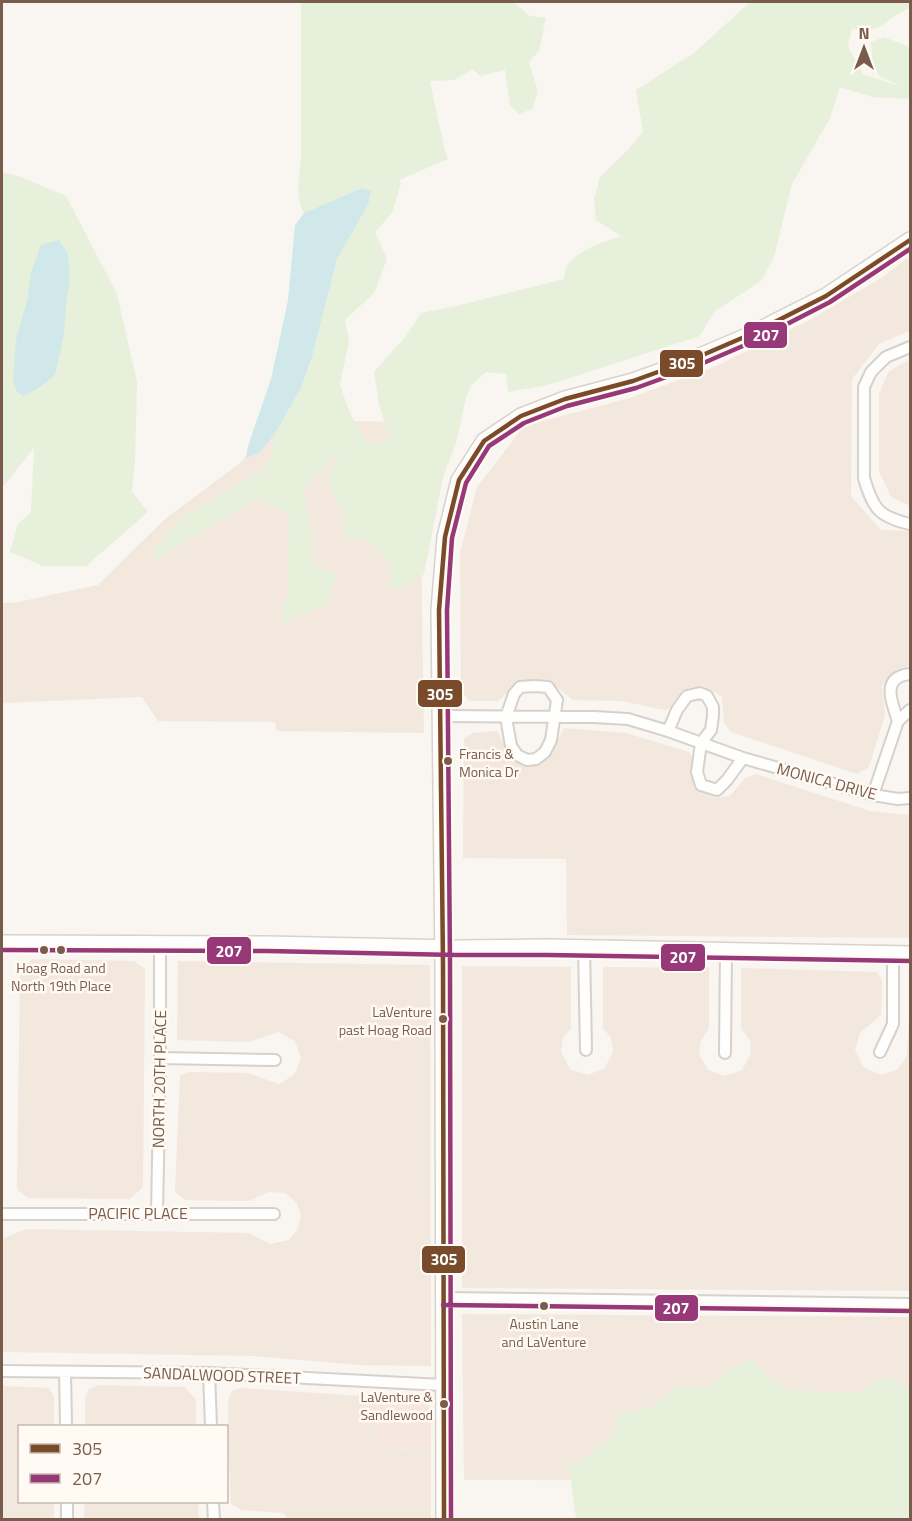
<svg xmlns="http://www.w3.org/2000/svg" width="912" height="1521" viewBox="0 0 912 1521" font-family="'Titillium Web',sans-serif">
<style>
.residential{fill:#f2e8de}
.commercial{fill:#f6e8e1}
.green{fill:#e7f0db}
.water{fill:#d0e8ea}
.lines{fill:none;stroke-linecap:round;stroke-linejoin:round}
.street-casing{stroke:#d7d1cb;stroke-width:14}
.secondary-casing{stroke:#d9d2cb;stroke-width:18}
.street{stroke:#fefefd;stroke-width:10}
.secondary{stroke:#fefefd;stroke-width:15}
.bus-1-casing{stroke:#fffaf3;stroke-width:9}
.bus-2-casing{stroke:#fffaf3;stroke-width:9}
.bus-1{stroke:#7a4b2a;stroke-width:4.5}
.bus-2{stroke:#973978;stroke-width:4.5}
.bus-dot{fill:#7a5c4d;stroke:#fffaf3;stroke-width:2}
.labels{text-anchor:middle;stroke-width:5;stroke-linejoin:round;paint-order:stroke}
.bus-label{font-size:14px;fill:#7a5c4d;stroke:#fffaf3}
.street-label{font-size:16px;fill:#7a5c4d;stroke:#fffaf3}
.line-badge{stroke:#fffaf3;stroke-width:2}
.badge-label{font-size:16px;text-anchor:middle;font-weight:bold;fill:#fff}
</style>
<rect width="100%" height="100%" fill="#f9f5f0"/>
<path class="residential" d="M910 256V332H906L879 344 852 379 851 496 881 530 910 531V667L897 669 882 686 885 715 869 767 857 774 731 732 724 723 722 697 703 685 688 688 675 705 665 710 621 701 573 700 554 685 537 680 518 684 498 701H469L461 690 460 553 477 487 524 426 630 398 714 367 808 321 883 277Z
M910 359V506L891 497 879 471V395L888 372Z
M259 420 419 422 424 733 276 731 275 722 158 721 142 697 2 703V603H13L98 585 165 519 244 460Z
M564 728 626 733 689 752 695 761 697 786 714 798 730 796 745 778 756 774 870 811 910 815V938L567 935 566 859 463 858 464 738 473 733 497 731 509 754 522 764 536 765 549 756Z
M32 959 134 961 145 969 143 1187 130 1199 28 1198 17 1190 20 971Z
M178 961 430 965 431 1366 359 1365 253 1356 2 1352V1239L26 1229 248 1233 271 1244 289 1240 298 1229 301 1215 296 1202 285 1193 269 1192 248 1201 186 1200 175 1192 180 1076 189 1072 248 1073 279 1084 294 1075 301 1058 295 1041 278 1032 249 1042 177 1040Z
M462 966 571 967V1028L563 1038 561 1052 570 1069 587 1075 604 1069 613 1052 611 1038 603 1028V967L709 968V1029L701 1040 699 1054 708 1070 725 1076 742 1070 751 1054 750 1040 741 1029V968L877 972 882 981 881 1015 860 1033 855 1050 863 1067 881 1075 897 1070 907 1056 910 993V1291L462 1288Z
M462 1314 910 1317V1481L464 1480Z
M99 1385 185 1387 196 1400V1426H85V1398L89 1389Z
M2 1386 49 1388 54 1397V1426H20V1502H54V1519H2Z
M241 1388 376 1397V1448L431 1449V1519H288L283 1513 241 1510 231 1504 228 1440V1401L232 1391Z
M85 1502H198L199 1519H84Z"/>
<path class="commercial" d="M376 1397 418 1398 427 1402 431 1411V1449L376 1448Z"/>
<path class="green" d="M301 2H513L530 16 546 18 539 51 529 62 538 92 532 109 519 114 510 105 505 70 480 76 473 69 454 80 430 81 444 147 448 159 399 180 401 183 392 213 375 232 387 259 374 293 345 320 349 342 340 384 348 409 368 446 390 440 379 404 374 372 406 336 421 313 452 307 564 279C565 275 564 269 567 266 579 249 603 242 621 236L596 220 594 199 600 177 628 150 643 131 636 90 694 53 750 2H910V8C890 14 878 38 852 28L848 46 863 74 902 87 873 73 871 42 884 37 910 47V99L872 97 840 87 830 118 792 184 774 257 761 281 714 312 700 336 548 385 508 392 506 374 486 372 471 385 466 398 456 443 443 477 424 574 409 585 390 588 392 567 381 551 363 539H348L342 532 346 513 334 497 328 481 340 449 326 468 304 487 315 566 337 573 326 606 282 622 283 606 288 595 289 514 256 498 156 560 155 549 182 517 261 472 272 458 274 435 301 388 312 357 337 259 368 205 362 188 304 213C296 197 298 178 301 161Z
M2 172 21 177 66 196 117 294 137 382 135 460 132 492 148 512 86 566H43L10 552 18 524 31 512 34 448 2 488Z
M752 1360 771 1379 789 1389 820 1392H859L884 1377 910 1387V1519H576L569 1464 589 1455 615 1434 616 1414 637 1411 656 1405 675 1388H709L725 1372Z"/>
<path class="water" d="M362 188 371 191 368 205 337 259 312 357 301 388 274 435 259 453 246 458 248 446 271 379 288 300 295 225 304 213Z
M59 240 68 254 70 280 67 296 64 334 55 375 37 389 23 396 17 392 13 382 16 340 28 297 31 273 40 247 44 244Z"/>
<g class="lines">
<g class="street-casing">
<path id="street" d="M910 347 886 357 871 372 864 387V478C873 509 879 517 910 524
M534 686 548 687 557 700 551 740 545 752 536 759 527 760 517 755 511 746 506 717 514 694 520 687Z
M440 716 594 717 628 719 668 731 743 758 873 795 898 799 910 798
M898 721C891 701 881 677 910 674
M668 731 677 710 687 696 700 693 707 696 713 707V716L711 730 701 743 697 772 701 785 717 790 727 780 743 758
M873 795 898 721 910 710
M584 948 586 1050
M880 1052 893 1024V954
M725 1053 726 951
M160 1058 275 1060
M157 1213 160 1058V945
M2 1214H274
M443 1298 910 1304
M2 1371 209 1373 443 1385
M65 1372 66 1426
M209 1373 211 1426
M67 1502V1520
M213 1502 214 1520"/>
</g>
<g class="secondary-casing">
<path id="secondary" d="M2 943 267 944 456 948 548 947 910 954
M444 1520 443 964 439 610 445 537 459 480 484 441 521 416 565 399 633 381 691 360 749 335 826 296 910 240"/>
</g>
<use href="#street" class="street"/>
<use href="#secondary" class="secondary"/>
<g class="bus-1-casing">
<path id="bus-1" d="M444 1520 443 964 439 610 445 537 459 480 484 441 521 416 565 399 633 381 691 360 749 335 826 296 910 240"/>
</g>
<g class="bus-2-casing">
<path id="bus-2" d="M2 950 267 951 456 955H548L910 961
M443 1305 910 1311
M451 1520 450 964 447 610 452 538 466 483 489 446 524 423 567 406 636 388 694 367 752 342 830 302 910 249"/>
</g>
<use href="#bus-1" class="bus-1"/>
<use href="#bus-2" class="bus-2"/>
</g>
<g class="bus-dot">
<circle cx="448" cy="761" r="5"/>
<circle cx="44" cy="950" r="5"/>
<circle cx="61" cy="950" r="5"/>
<circle cx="443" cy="1019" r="5"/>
<circle cx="544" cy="1306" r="5"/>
<circle cx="444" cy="1404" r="5"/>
</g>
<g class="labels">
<g class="bus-label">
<text x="459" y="759" text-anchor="start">Francis &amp;<tspan x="459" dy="18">Monica Dr</tspan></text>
<text x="61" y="973">Hoag Road and<tspan x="61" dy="18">North 19th Place</tspan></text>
<text x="432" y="1017" text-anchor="end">LaVenture<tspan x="432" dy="18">past Hoag Road</tspan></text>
<text x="544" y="1329">Austin Lane<tspan x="544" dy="18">and LaVenture</tspan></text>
<text x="433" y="1402" text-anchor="end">LaVenture &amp;<tspan x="433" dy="18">Sandlewood</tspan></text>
</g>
<g class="street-label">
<text transform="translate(827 781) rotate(15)" y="6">MONICA DRIVE</text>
<text transform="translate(159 1079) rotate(-89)" y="6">NORTH 20TH PLACE</text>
<text x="138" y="1219">PACIFIC PLACE</text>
<text transform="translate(222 1375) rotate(2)" y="6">SANDALWOOD STREET</text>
</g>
</g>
<g class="line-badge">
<rect x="743" y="321" width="45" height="28" rx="6" fill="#973978"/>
<rect x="659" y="349" width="45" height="29" rx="6" fill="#7a4b2a"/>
<rect x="417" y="679" width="46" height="29" rx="6" fill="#7a4b2a"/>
<rect x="206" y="936" width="46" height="29" rx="6" fill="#973978"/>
<rect x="660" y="943" width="46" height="29" rx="6" fill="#973978"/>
<rect x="421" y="1245" width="45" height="29" rx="6" fill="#7a4b2a"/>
<rect x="654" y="1294" width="45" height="28" rx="6" fill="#973978"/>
</g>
<g class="badge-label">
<text x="766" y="341">207</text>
<text x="682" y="369">305</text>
<text x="440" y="700">305</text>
<text x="229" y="957">207</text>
<text x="683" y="963">207</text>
<text x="444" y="1265">305</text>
<text x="676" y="1314">207</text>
</g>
<rect width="912" height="1521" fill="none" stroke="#7a5c4d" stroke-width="6"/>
<rect x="18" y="1425" width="210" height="78" fill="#fffaf3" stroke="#cabbb1" stroke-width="1.5"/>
<rect x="30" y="1444" width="30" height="9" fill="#7a4b2a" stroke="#cabbb1" stroke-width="1.5"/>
<text x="72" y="1455" font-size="18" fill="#7a5c4d">305</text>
<rect x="30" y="1474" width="30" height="9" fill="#973978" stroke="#cabbb1" stroke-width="1.5"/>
<text x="72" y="1485" font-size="18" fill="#7a5c4d">207</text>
<g transform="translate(864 48)" stroke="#fffaf3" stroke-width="4.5" paint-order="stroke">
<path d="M0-4.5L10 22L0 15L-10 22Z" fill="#7a5c4d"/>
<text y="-9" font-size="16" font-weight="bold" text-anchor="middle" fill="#7a5c4d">N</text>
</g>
</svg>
